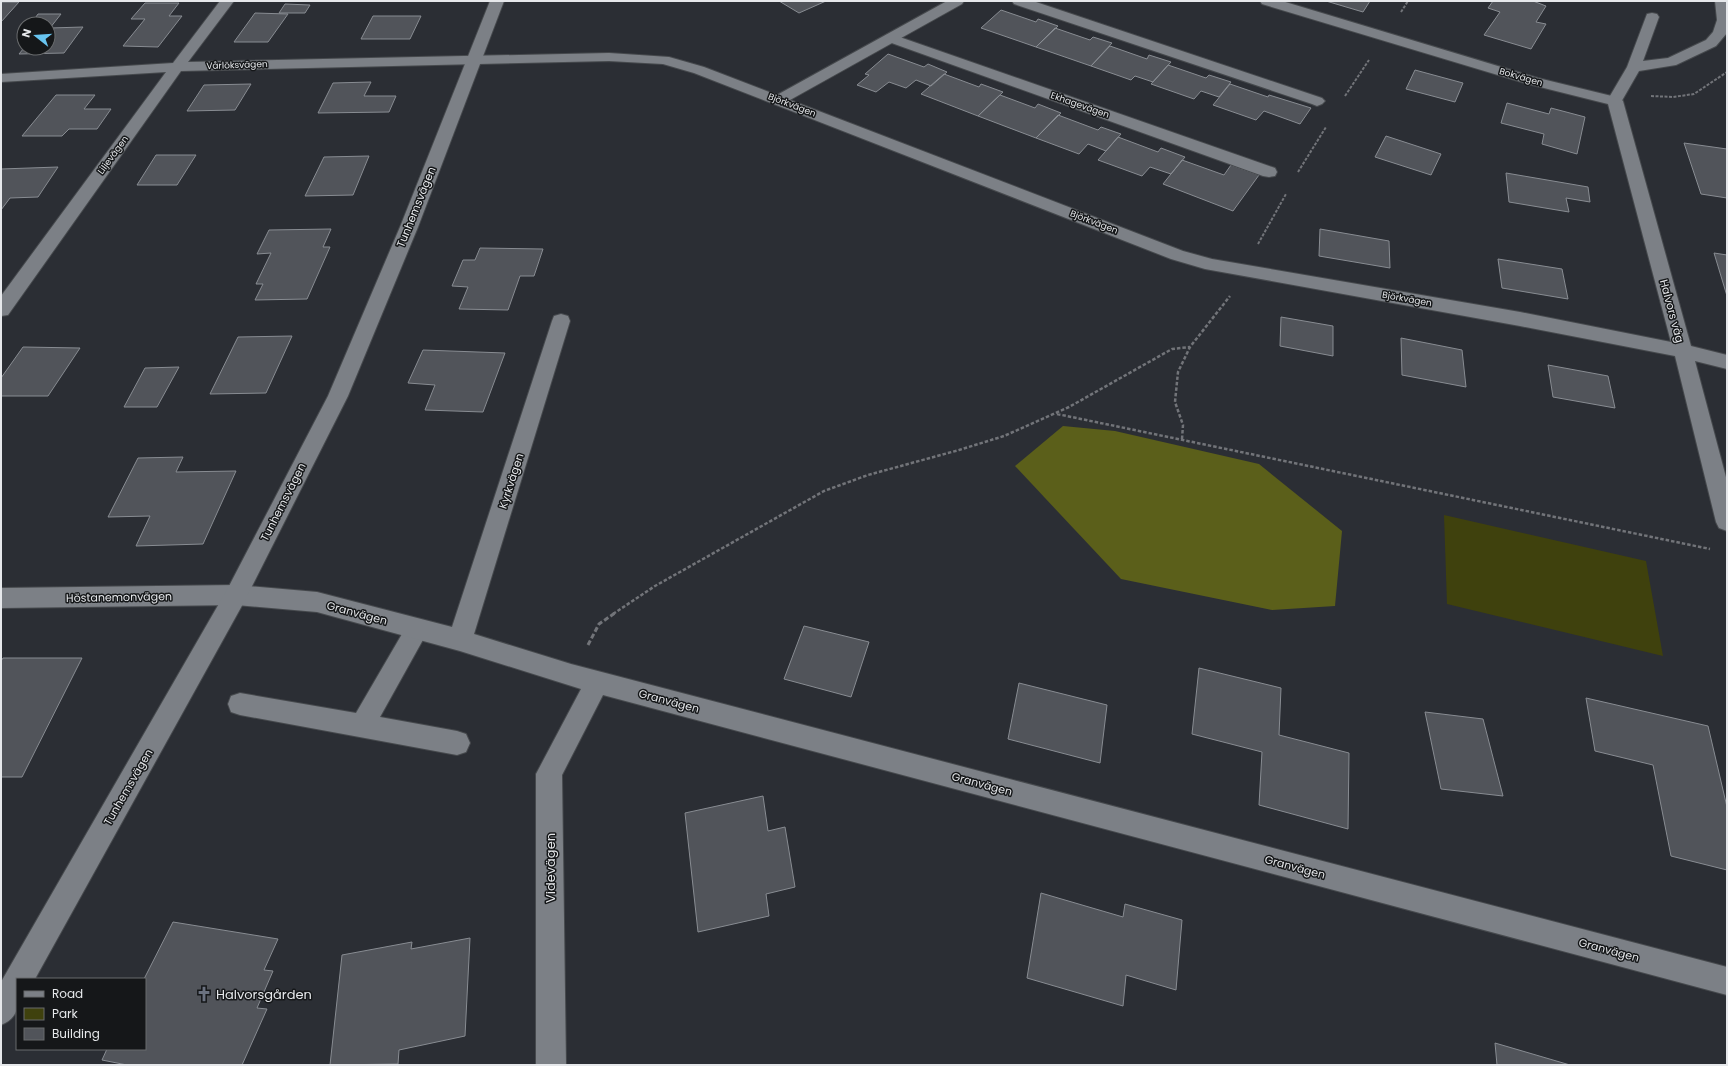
<svg xmlns="http://www.w3.org/2000/svg" width="1728" height="1066" viewBox="0 0 1728 1066" font-family="Poppins,sans-serif">
<style>
.green{fill:#3f410d}
.forest{fill:#5b5f1a}
.building{fill:#51545a;stroke:#888c92}
.lines{fill:none;stroke-linecap:round;stroke-linejoin:round}
.lane-casing{stroke:#46494d;stroke-width:2}
.street-casing{stroke:#46494d;stroke-width:2}
.secondary-casing{stroke:#46494d;stroke-width:2}
.path-far2{stroke:#727479;stroke-width:2;stroke-dasharray:3 1.5;stroke-linecap:butt}
.path-far1{stroke:#727479;stroke-width:2.5;stroke-dasharray:3.5 2;stroke-linecap:butt}
.path{stroke:#727479;stroke-width:3;stroke-dasharray:5 2.5;stroke-linecap:butt}
.lane{fill:#7c8086;fill-rule:evenodd}
.street{fill:#7c8086;fill-rule:evenodd}
.secondary{fill:#7c8086;fill-rule:evenodd}
.labels{text-anchor:middle;stroke-width:3;stroke-linejoin:round;paint-order:stroke}
.far-street-label{font-size:9px;fill:#e6e8eb;stroke:#151719}
.street-label{font-size:11px;fill:#e6e8eb;stroke:#151719}
.near-street-label{font-size:13px;fill:#e6e8eb;stroke:#151719}
.near-poi-label{font-size:13px;fill:#e6e8eb;stroke:#151719;text-anchor:start}
</style>
<rect width="100%" height="100%" fill="#2b2e34"/>
<path class="green" d="M1444 515 1646 561 1663 656 1447 604Z"/>
<path class="forest" d="M1063 426 1115 431 1259 464 1342 531 1335 606 1272 610 1121 579 1015 466Z"/>
<path class="building" d="M779 1H826L799 13Z
M1326 1H1370L1363 12Z
M1493 1H1533L1546 6 1536 22 1546 24 1531 49 1484 35 1500 12 1488 8Z
M1 2H19L1 22Z
M145 3H179L169 16H182L158 47 123 46 145 19H131Z
M285 4 310 5 305 13H279Z
M1001 10 1036 22 1038 19 1058 26 1036 47 981 28Z
M255 13 288 14 268 42H234Z
M38 14H61L50 28 83 27 64 53 19 54 24 48H48V24H31Z
M373 16H421L410 39H361Z
M1055 28 1090 40 1093 37 1112 43 1091 66 1036 47Z
M1110 46 1147 59 1149 55 1171 62 1153 82 1135 76 1131 80 1091 66Z
M888 54 924 67 928 64 947 72 931 86 916 80 906 88 889 82 876 92 857 85 869 75 865 74Z
M1168 65 1206 78 1209 75 1231 82 1219 97 1201 91 1194 99 1151 84Z
M1415 70 1463 83 1455 102 1406 89Z
M944 74 979 87 981 84 1003 92 978 116 921 94Z
M371 82 364 96H396L389 112 318 113 333 83Z
M251 84 235 110 187 111 204 85Z
M1230 84 1268 97 1269 95 1311 108 1300 124 1264 111 1256 120 1213 105Z
M56 95H95L84 109H111L97 129H69L62 136H22Z
M1000 95 1035 108 1038 104 1061 113 1036 138 978 116Z
M1507 103 1549 114 1551 108 1585 117 1577 154 1542 144 1544 134 1501 123Z
M1058 115 1098 130 1101 127 1121 134 1106 151 1088 144 1079 154 1036 138Z
M1386 136 1441 154 1431 175 1375 157Z
M1118 137 1158 152 1161 148 1185 157 1171 174 1150 167 1142 176 1098 160Z
M1684 143 1727 149V198L1701 194Z
M156 155H196L177 185H137Z
M369 156 353 195 305 196 324 157Z
M1182 160 1224 175 1231 165 1259 175 1233 211 1163 184Z
M58 167 38 197 10 198 1 210V169Z
M1506 173 1588 187 1590 202 1566 198 1569 212 1509 202Z
M331 229 323 247H330L307 299 255 300 263 284H256L271 253 257 254 269 230Z
M1320 229 1389 241 1390 268 1319 256Z
M480 248 543 249 534 276H520L508 310 459 309 468 287 452 286 463 260H475Z
M1714 253 1727 255V296Z
M1498 259 1562 269 1568 299 1502 288Z
M1281 317 1333 326V356L1280 346Z
M292 336 266 393 210 394 238 337Z
M1401 338 1462 350 1466 387 1402 375Z
M23 347 80 348 48 396H1V378Z
M423 350 505 353 483 412 425 410 435 385 408 383Z
M1548 365 1608 376 1615 408 1553 397Z
M179 367 157 407H124L145 368Z
M183 457 176 472 236 471 203 544 136 546 150 516 108 517 138 458Z
M804 626 869 642 851 697 784 679Z
M3 658H82L22 777H1V661Z
M1199 668 1281 688 1279 735 1349 753 1348 829 1259 805 1262 752 1192 734Z
M1019 683 1107 705 1100 763 1008 739Z
M1586 698 1708 726 1727 807V870L1671 856 1653 765 1595 751Z
M1425 712 1483 719 1503 796 1441 789Z
M763 796 768 831 785 827 795 887 766 894 769 916 698 932 685 813Z
M1041 893 1123 917 1125 904 1182 920 1176 990 1126 975 1123 1006 1027 978Z
M173 922 278 939 264 970 273 971 257 1008 267 1009 242 1065H127L102 1060 107 1049H145L144 979Z
M470 938 465 1036 399 1050 398 1064 330 1065 342 955 412 942 411 949Z
M1495 1043 1570 1065H1497Z"/>
<g class="lines">
<g class="lane-casing">
<path id="lane" d="M1012 1H1033L1322 98 1325 101 1322 104 1317 106 1312 104 1014 4Z
M1715 1H1727V33L1716 46 1676 65 1639 71 1620 104 1615 106 1610 104 1607 101 1627 67 1647 14 1652 13 1657 14 1659 17 1643 61 1668 58 1706 40 1713 32 1717 20Z
M891 34 1275 168 1277 172 1275 176 1269 177 1263 176 886 41 884 38 886 35Z
M417 619 425 622 429 629 380 717 457 731 466 734 470 743 466 752 457 755 240 715 231 712 228 704 231 696 240 693 356 713 409 622Z"/>
</g>
<g class="street-casing">
<path id="street" d="M220 1H234L188 62 609 53 669 57 704 67 777 95 947 1H964L962 4 790 100 1183 251 1212 259 1520 312 1671 342 1608 104 1528 84 1262 4 1260 1H1282L1538 78 1620 98 1623 101 1691 346 1727 355V369L1695 361 1727 481V531L1719 528 1716 522 1675 356 1520 326 1205 269 1171 259 694 73 663 64 609 61 181 71 8 315 1 316V296L166 72 1 82V74L173 63Z
M561 314 568 316 570 321 474 634 571 664 1727 967V995L603 695 562 775 566 1065H536V774L581 689 460 651 317 612 236 605 1 608V588L236 585 317 592 452 627 552 321 554 316Z"/>
</g>
<g class="secondary-casing">
<path id="secondary" d="M490 1H504L418 227 348 396 244 602 35 979H17C17 1000 23 1016 1 1025V982L228 588 328 396 400 227Z"/>
</g>
<path class="path-far2" d="M1401 12 1408 1
M1345 96 1369 60
M1651 96 1673 97 1694 94 1727 72
M1298 172 1326 127
M1258 244 1286 194"/>
<path class="path-far1" d="M1057 414 1710 549
M1182 439 1183 425 1175 402 1178 372 1190 347 1230 296
M613 614 655 586 824 491 868 475 959 450 1004 436 1069 407 1172 349 1190 347"/>
<path class="path" d="M588 645 599 624 615 613"/>
<use href="#lane" class="lane"/>
<use href="#street" class="street"/>
<use href="#secondary" class="secondary"/>
</g>
<defs>
<g id="church-bare" transform="scale(1.2)"><path d="M-1.2-6h2.4v3.5h3.3v2.4h-3.3V6h-2.4V-.1h-3.3v-2.4h3.3Z" fill="#6b7280" stroke="#151719" stroke-width="2.5" paint-order="stroke"/></g>
</defs>
<g fill-rule="evenodd">
<use href="#church-bare" x="204" y="994"/>
</g>
<g class="labels">
<g class="far-street-label">
<text transform="translate(237 65) rotate(-2)" y="3">Vårlöksvägen</text>
<text transform="translate(1521 77) rotate(16)" y="3">Bokvägen</text>
<text transform="translate(792 105) rotate(21)" y="3">Björkvägen</text>
<text transform="translate(1080 105) rotate(19)" y="3">Ekhagevägen</text>
<text transform="translate(113 155) rotate(-54)" y="3">Liljevägen</text>
<text transform="translate(1094 222) rotate(21)" y="3">Björkvägen</text>
<text transform="translate(1407 299) rotate(10)" y="3">Björkvägen</text>
</g>
<g class="street-label">
<text transform="translate(416 207) rotate(-68)" y="4">Tunhemsvägen</text>
<text transform="translate(1672 311) rotate(75)" y="4">Halvors väg</text>
<text transform="translate(511 481) rotate(-72)" y="4">Kyrkvägen</text>
<text transform="translate(283 502) rotate(-63)" y="4">Tunhemsvägen</text>
<text transform="translate(119 597) rotate(-1)" y="4">Höstanemonvägen</text>
<text transform="translate(357 613) rotate(15)" y="4">Granvägen</text>
<text transform="translate(669 701) rotate(15)" y="4">Granvägen</text>
<text transform="translate(982 784) rotate(15)" y="4">Granvägen</text>
<text transform="translate(128 787) rotate(-60)" y="4">Tunhemsvägen</text>
<text transform="translate(1295 867) rotate(15)" y="4">Granvägen</text>
<text transform="translate(1609 950) rotate(15)" y="4">Granvägen</text>
</g>
<g class="near-street-label">
<text transform="translate(550 868) rotate(-90)" y="5">Videvägen</text>
</g>
<g class="near-poi-label">
<text x="216" y="999">Halvorsgården</text>
</g>
</g>
<rect width="1728" height="1066" fill="none" stroke="#e6e8eb" stroke-width="4"/>
<rect x="16" y="978" width="130" height="72" fill="#151719" stroke="#696b6d"/>
<rect x="24" y="991" width="20" height="6" fill="#7c8086" stroke="#696b6d"/>
<text x="52" y="998" font-size="12" fill="#e6e8eb">Road</text>
<rect x="24" y="1008" width="20" height="12" fill="#3f410d" stroke="#696b6d"/>
<text x="52" y="1018" font-size="12" fill="#e6e8eb">Park</text>
<rect x="24" y="1028" width="20" height="12" fill="#51545a" stroke="#696b6d"/>
<text x="52" y="1038" font-size="12" fill="#e6e8eb">Building</text>
<g transform="translate(36 36) rotate(287)"><circle r="19" fill="#151719" stroke="#696b6d"/>
<path d="M0-3L7 15L0 10L-7 15Z" fill="#68c4f0"/>
<text y="-6" font-size="11" font-weight="bold" text-anchor="middle" fill="#e6e8eb">N</text>
</g>
</svg>
